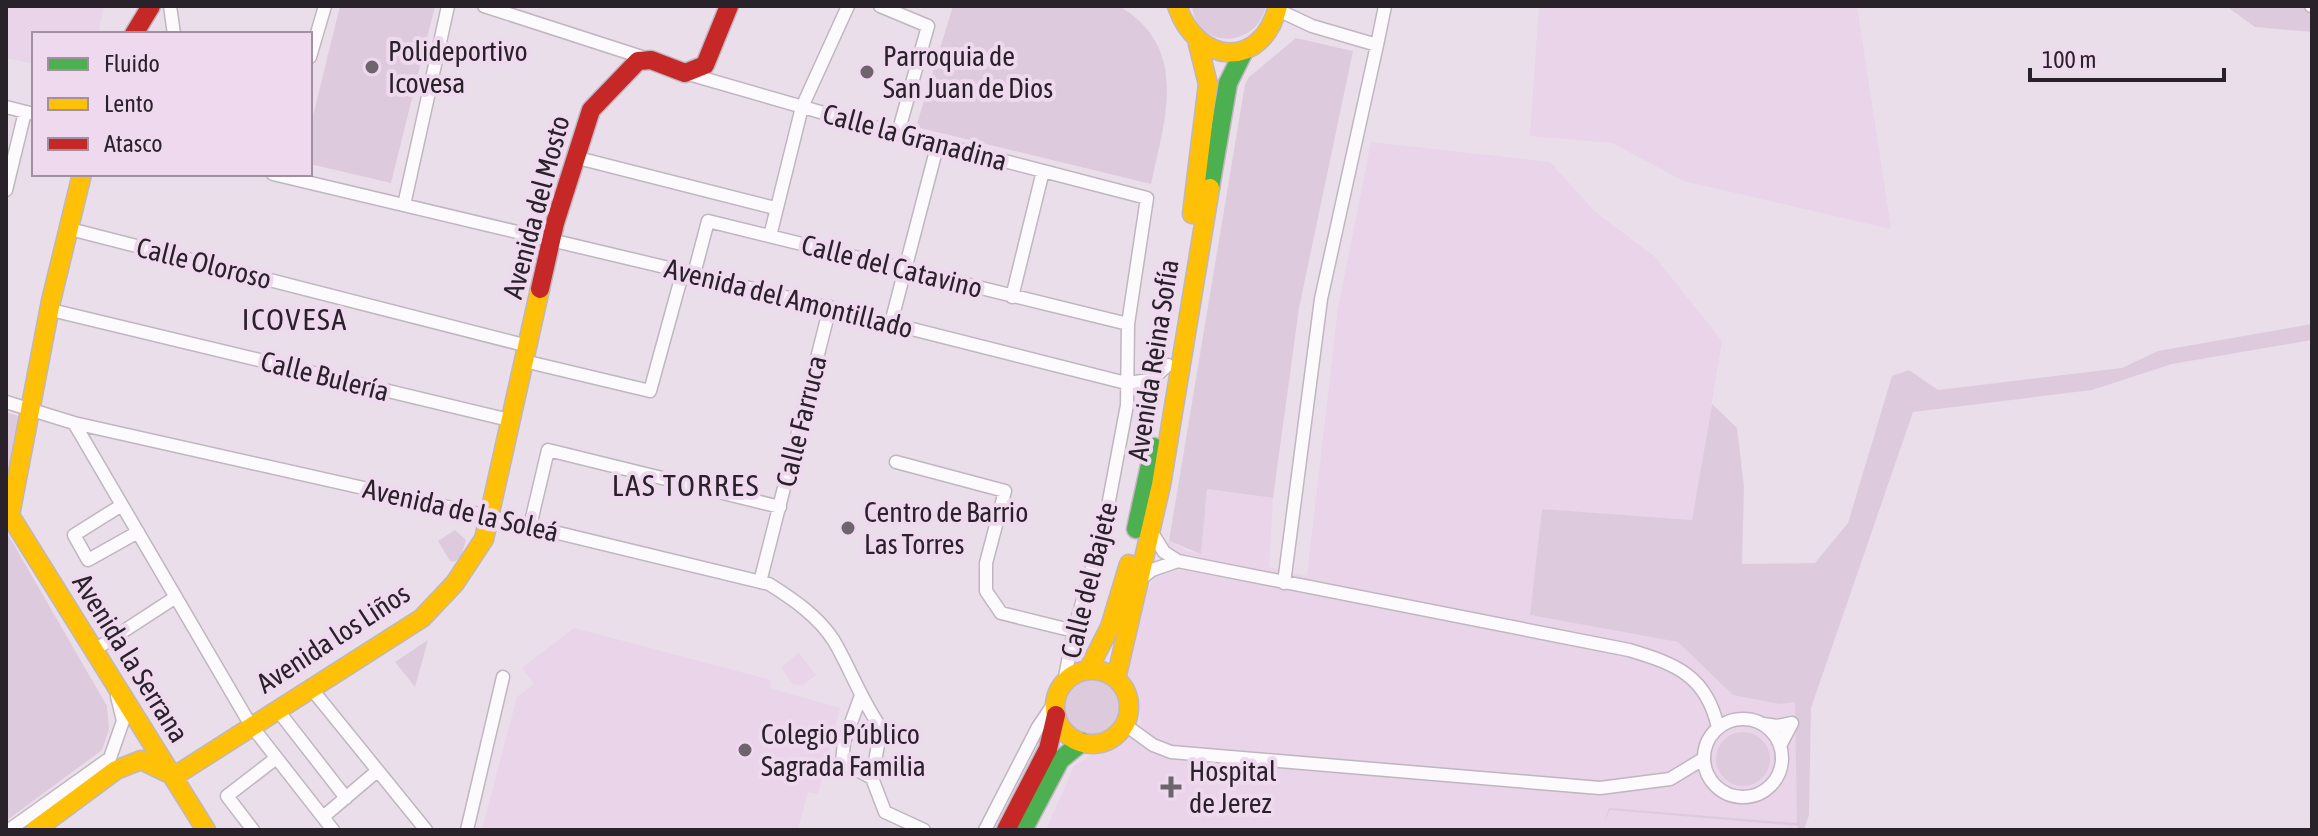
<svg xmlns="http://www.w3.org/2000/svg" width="2318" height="836" viewBox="0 0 2318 836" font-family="'Asap Condensed',sans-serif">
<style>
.built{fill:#e9d4e9}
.green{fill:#ddcbdd}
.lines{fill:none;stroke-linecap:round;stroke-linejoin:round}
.street-casing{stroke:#bfb6bf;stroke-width:15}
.fast-casing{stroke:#bfb6bf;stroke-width:21}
.slow-casing{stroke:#bfb6bf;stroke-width:21}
.jam-casing{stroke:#bfb6bf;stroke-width:21}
.street{stroke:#fcfafc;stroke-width:12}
.fast{stroke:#4caf50;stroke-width:18}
.slow{stroke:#ffc107;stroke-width:18}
.jam{stroke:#c62828;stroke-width:18}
.poi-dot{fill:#6d646d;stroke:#efd9ef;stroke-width:3}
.labels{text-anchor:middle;stroke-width:8;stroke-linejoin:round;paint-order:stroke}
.poi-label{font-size:28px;fill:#2a222a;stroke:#efd9ef;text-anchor:start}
.street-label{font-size:28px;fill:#2a222a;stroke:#efd9ef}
.neighbourhood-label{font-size:30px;letter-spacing:2px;fill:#2a222a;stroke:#efd9ef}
</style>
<rect width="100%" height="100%" fill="#eadeea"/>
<path class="built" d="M6 6H104L98 34H34V64L6 58Z
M1539 6H1857L1891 229 1684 181 1612 143 1530 136Z
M1371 142 1550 162 1594 211 1654 256 1722 341 1692 520 1542 509 1530 615 1678 642 1733 695 1795 701 1798 823 1608 810 1798 826 1797 830H1046L1074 766 1141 724 1139 703 1124 677 1141 598 1154 579 1169 541 1187 551 1201 554 1207 489 1273 498 1269 567 1307 576 1338 309Z
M574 628 771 680 770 688 840 708 818 794 808 792 798 830H482L517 697 534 684 522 668Z
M799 653 816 675 803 685 793 684 781 667Z"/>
<path class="green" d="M340 6H435L391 183 310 164V128Z
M953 6H1119C1190 48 1165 118 1151 184L916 127Z
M1192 6H1266C1258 48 1197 51 1192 6Z
M2226 6H2312V32L2255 27Z
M1296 38 1353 51 1299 308 1273 498 1207 489 1201 554 1169 541 1245 84 1249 77Z
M2312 324V340L2172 364 2092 390 1913 412 1811 708 1809 815 1804 830H1797L1798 826 1610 810 1604 822 1609 808 1797 823 1795 702 1780 704 1733 695 1678 642 1530 615 1542 509 1692 520 1712 404 1737 428 1744 487 1742 564 1815 563 1848 523 1892 376 1909 370 1938 390 2122 368 2158 351Z
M6 412 21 417 6 480Z
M455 530 466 540 461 557 454 562 450 561 438 541Z
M6 531 107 706 109 729 102 750 6 821Z
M428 640 415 687 395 662Z
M1065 707a28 28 0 1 1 56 0a28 28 0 1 1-56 0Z
M1716 759a27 27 0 1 1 54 0a27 27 0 1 1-54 0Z"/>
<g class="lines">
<g class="street-casing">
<path id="street" d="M170 6 174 34
M484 6 648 59
M880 6 928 26 898 133
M2311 6H2312
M1278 10 1312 26 1377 45 1385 6
M310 57 325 6
M685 73 862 124 1147 198 1128 324 1127 405 1105 522 1074 631 1064 682
M6 107 34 114
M574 157 775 208
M273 174 694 274 1126 383 1151 380 1168 365
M6 190 25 112
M404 205 448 6
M66 228 528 346
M770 236 802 107 848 6
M694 274 708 221 1128 324
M1012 297 1043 171
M47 309 509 420
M891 323 938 143
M524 361 650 391 683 271
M6 402 74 423 488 516 769 584C793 599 819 617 834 641 851 670 861 700 881 728L872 778
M74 423 250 724 333 830
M896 462 1005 491 986 563V591L1001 613 1074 631
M122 505 74 535 88 560 138 532
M530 526 548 450 780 507
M1151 531 1164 552 1178 561 1629 650C1676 664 1707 676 1718 728
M1138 581 1152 570 1178 561
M760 582 830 307
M1284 583 1321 299 1377 45
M93 651 176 597
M310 687 426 830
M860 698 844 742 842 762 872 778 885 812 924 830
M276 708 346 798
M1704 758a39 39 0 1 1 78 0a39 39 0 1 1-78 0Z
M1124 724 1153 745 1171 752 1600 788 1670 779 1703 759
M1763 724 1777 726 1792 723 1780 746
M323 817 376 772
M9 830 110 758 123 721 117 696
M253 830 227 796 275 759
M467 830 503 677
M985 830 1038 727 1055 702"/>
</g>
<g class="fast-casing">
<path id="fast" d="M1210 188 1228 83 1244 51
M1136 529 1154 447
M1023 830 1060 760 1082 742"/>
</g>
<g class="slow-casing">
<path id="slow" d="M1177 6C1197 65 1262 71 1278 6
M1192 214 1208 84 1198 44
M6 509 206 830
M10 515 51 301 82 174
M1088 670 1110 627 1129 564
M1055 707a37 37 0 1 1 74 0a37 37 0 1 1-74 0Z
M1116 679 1161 485 1210 188
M173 777 422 618 455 583 484 539 540 289
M35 830 116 770 141 760 168 773"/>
</g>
<g class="jam-casing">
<path id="jam" d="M134 34 151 6
M540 289 555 223 591 110 638 61 651 60 685 73 705 65 729 6
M1006 830 1048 749 1056 715"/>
</g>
<use href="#street" class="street"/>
<use href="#fast" class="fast"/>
<use href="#slow" class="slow"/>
<use href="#jam" class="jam"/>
</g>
<g class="poi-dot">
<circle cx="372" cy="67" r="8"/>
<circle cx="867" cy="72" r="8"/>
<circle cx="848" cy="528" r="8"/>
<circle cx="745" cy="750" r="8"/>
<path d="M1167 775h8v8h8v8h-8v8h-8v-8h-8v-8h8z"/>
</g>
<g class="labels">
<g class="poi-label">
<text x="388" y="61">Polideportivo<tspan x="388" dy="32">Icovesa</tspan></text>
<text x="883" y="66">Parroquia de<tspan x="883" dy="32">San Juan de Dios</tspan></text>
<text x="864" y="522">Centro de Barrio<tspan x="864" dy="32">Las Torres</tspan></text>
<text x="761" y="744">Colegio Público<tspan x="761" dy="32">Sagrada Familia</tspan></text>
<text x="1189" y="781">Hospital<tspan x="1189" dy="32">de Jerez</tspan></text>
</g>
<g class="street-label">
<text transform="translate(915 137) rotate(15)" y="10">Calle la Granadina</text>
<text transform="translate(536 207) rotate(-75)" y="10">Avenida del Mosto</text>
<text transform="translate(204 263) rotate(14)" y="10">Calle Oloroso</text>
<text transform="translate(892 266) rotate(14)" y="10">Calle del Catavino</text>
<text transform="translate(789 298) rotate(14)" y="10">Avenida del Amontillado</text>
<text transform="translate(1153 360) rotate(-81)" y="10">Avenida Reina Sofía</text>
<text transform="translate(325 376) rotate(14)" y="10">Calle Bulería</text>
<text transform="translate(801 421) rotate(-76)" y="10">Calle Farruca</text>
<text transform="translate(461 510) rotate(13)" y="10">Avenida de la Soleá</text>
<text transform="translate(1089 580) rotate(-76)" y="10">Calle del Bajete</text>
<text transform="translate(333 638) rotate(-33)" y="10">Avenida los Liños</text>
<text transform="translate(131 658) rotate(58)" y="10">Avenida la Serrana</text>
</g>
<g class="neighbourhood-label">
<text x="295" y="330">ICOVESA</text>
<text x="686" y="496">LAS TORRES</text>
</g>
</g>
<rect width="2318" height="836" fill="none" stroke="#2a222a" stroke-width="16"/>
<rect x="32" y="32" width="280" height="144" fill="#efd9ef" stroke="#a090a0" stroke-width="2"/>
<rect x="48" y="58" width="40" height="12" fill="#4caf50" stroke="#a090a0" stroke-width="2"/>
<text x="104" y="72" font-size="24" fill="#2a222a">Fluido</text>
<rect x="48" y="98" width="40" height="12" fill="#ffc107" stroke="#a090a0" stroke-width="2"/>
<text x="104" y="112" font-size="24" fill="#2a222a">Lento</text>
<rect x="48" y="138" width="40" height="12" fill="#c62828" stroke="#a090a0" stroke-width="2"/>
<text x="104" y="152" font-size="24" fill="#2a222a">Atasco</text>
<path d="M2030 68v12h194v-12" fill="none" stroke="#2a222a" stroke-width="4"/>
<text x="2042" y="68" font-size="24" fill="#2a222a" stroke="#efd9ef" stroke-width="6" paint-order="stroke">100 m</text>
</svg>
